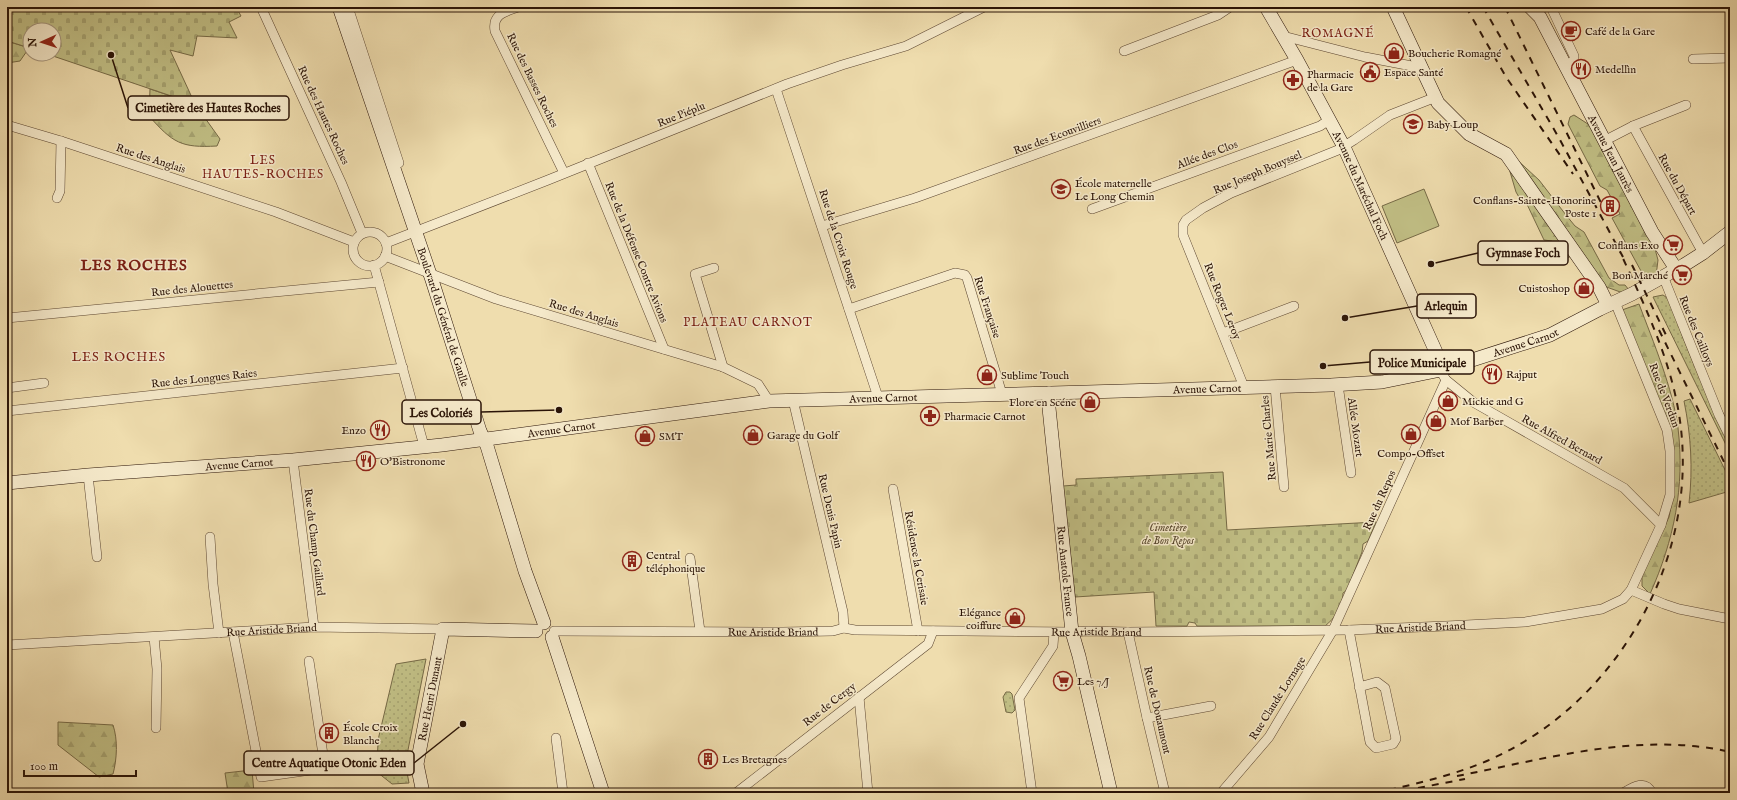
<svg xmlns="http://www.w3.org/2000/svg" width="1737" height="800" viewBox="0 0 1737 800" font-family="'IM FELL English',serif">
<style>
.green{fill:url(#green-dots);stroke:#766a46}
.forest{fill:url(#forest-firs);stroke:#766a46}
.cemetery{fill:url(#cemetery-stones);stroke:#766a46}
.pitch{fill:#c1bf85;stroke:#766a46}
.lines{fill:none;stroke-linecap:round;stroke-linejoin:round}
.street-casing{stroke:#5c4631;stroke-width:10}
.secondary-casing{stroke:#2b1407;stroke-width:14}
.street{stroke:#f5e9ca;stroke-width:9}
.secondary{stroke:#f5e9ca;stroke-width:13}
.rail{stroke:#2b1407;stroke-width:2;stroke-dasharray:7 7;stroke-linecap:butt}
.labels{text-anchor:middle;stroke-width:3;stroke-linejoin:round;paint-order:stroke}
.poi-label{font-size:11px;fill:#2b1407;stroke:#f5e9ca;text-anchor:start}
.street-label{font-size:11px;fill:#2b1407;stroke:#f5e9ca}
.park-label{font-size:11px;font-style:italic;fill:#58472d;stroke:#f5e9ca}
.neighbourhood-label{font-size:12px;letter-spacing:1px;fill:#7a1f14;stroke:#f5e9ca}
.quarter-label{font-size:13px;letter-spacing:1px;fill:#7a1f14;stroke:#f5e9ca}
.district-label{font-size:15px;font-weight:bold;letter-spacing:1px;fill:#7a1f14;stroke:#f5e9ca}
.leader{fill:none;stroke:#2b1407;stroke-width:1.5}
.callout-dot{fill:#2b1407;stroke:#f5e9ca;stroke-width:1.5}
.callout{fill:#f5e9ca;stroke:#2b1407;stroke-width:1.5}
.callout-label{font-size:12px;text-anchor:middle;font-weight:bold;fill:#2b1407}
</style>
<defs>
<pattern id="green-dots" width="8" height="8" patternUnits="userSpaceOnUse"><rect width="8" height="8" fill="#c1bf85"/><path d="M2 2h.1M6 6h.1" fill="none" stroke="#a6a371" stroke-width="1.8" stroke-linecap="round"/></pattern>
<pattern id="forest-firs" width="22" height="20" patternUnits="userSpaceOnUse"><rect width="22" height="20" fill="#c1bf85"/><path d="M5 1l3.5 6h-7zM16 11l3.5 6h-7z" fill="#a6a371"/></pattern>
<pattern id="cemetery-stones" width="16" height="16" patternUnits="userSpaceOnUse"><rect width="16" height="16" fill="#c1bf85"/><path d="M2 7V4a2 2 0 0 1 4 0v3zM10 15v-3a2 2 0 0 1 4 0v3z" fill="#a6a371"/></pattern>
</defs>
<rect width="100%" height="100%" fill="#efddae"/>
<filter id="stains"><feTurbulence type="fractalNoise" baseFrequency=".005" numOctaves="4"/><feColorMatrix values="0 0 0 0 .2 0 0 0 0 .09 0 0 0 0 .02 0 0 0 .5 -.17"/></filter>
<radialGradient id="worn" r=".72"><stop offset=".6" stop-color="#630" stop-opacity="0"/><stop offset="1" stop-color="#630" stop-opacity=".3"/></radialGradient>
<path class="green" d="M1663 295C1673 300 1676 317 1679 327 1694 367 1712 406 1730 445V453L1653 297Z
M1690 399 1730 480V491L1689 503C1693 469 1691 435 1684 401Z
M426 659 407 755 406 767 409 783 392 784 377 772 378 740 396 664Z
M1006 692H1010L1012 694 1015 710 1012 713 1006 712 1003 697Z"/>
<path class="forest" d="M7 41 29 48 20 61 7 63Z
M150 89 195 104 220 139 217 146C181 148 173 143 149 116Z
M1574 115 1591 126 1627 192 1655 249 1658 260 1656 276 1647 282 1612 218 1620 214 1607 190 1600 186 1568 124 1570 117Z
M1514 157 1539 180 1566 215 1575 226 1584 232 1609 278 1619 285H1625L1629 290 1623 293 1601 285 1582 255 1563 258 1552 241 1544 240 1524 198 1520 199 1516 192 1508 165Z
M1639 304C1653 341 1673 389 1678 428 1685 487 1674 540 1650 594L1642 586V573L1669 517 1672 502V447L1622 310Z
M58 722 113 725C118 740 117 759 113 774L99 777 58 745Z
M252 770 254 793H228L225 773Z"/>
<path class="cemetery" d="M7 7H236L241 16 229 22 237 38 197 36 193 56 170 50 195 104 47 54H54V30H30V48L7 41Z
M1223 472 1227 530 1376 522 1368 541 1363 544 1362 552 1347 590 1343 593C1343 607 1335 618 1325 626H1197L1195 623 1189 622 1187 626H1156L1154 592 1075 597 1063 486 1076 485V479Z"/>
<path class="pitch" d="M1424 189 1439 226 1397 243 1382 206Z"/>
<g class="lines">
<g class="street-casing">
<g id="street">
<path d="M261 7 341 182 362 233"/>
<path d="M348 7 399 163"/>
<path d="M518 7C505 12 492 14 495 31L564 173"/>
<path d="M1551 7 1574 56V60L1565 67"/>
<path d="M1283 36 1365 57 1417 67 1421 66"/>
<path d="M1124 51 1218 15 1230 7"/>
<path d="M1693 59 1730 58"/>
<path d="M776 89 878 397"/>
<path d="M7 125 61 141 276 212 354 242"/>
<path d="M1633 126 1703 253"/>
<path d="M1604 141 1633 126 1686 105"/>
<path d="M588 163 664 349"/>
<path d="M57 198 60 191 61 141"/>
<path d="M1092 209 1320 126 1329 120"/>
<path d="M822 226 915 198 1297 60"/>
<circle cx="370" cy="249" r="17"/>
<path d="M386 243 548 180 787 84 842 65 906 46 984 7"/>
<path d="M385 256 496 299 723 367 758 384 769 401"/>
<path d="M374 265 424 446"/>
<path d="M714 268 695 274 723 367"/>
<path d="M1663 276 1719 415 1730 437"/>
<path d="M849 309 955 273 965 275 967 278 1002 394"/>
<path d="M7 318 379 282"/>
<path d="M1223 333 1294 306"/>
<path d="M1443 375 1446 380 1473 402 1624 488 1661 525"/>
<path d="M1338 385 1351 473"/>
<path d="M1275 386 1284 487"/>
<path d="M1244 387 1183 235V225L1186 220 1203 208 1231 193 1338 150 1354 140 1390 115 1436 97"/>
<path d="M7 388 44 383"/>
<path d="M793 400 843 612 844 628"/>
<path d="M7 411 403 368"/>
<path d="M293 460 314 627"/>
<path d="M88 475 97 557"/>
<path d="M893 489 918 631"/>
<path d="M210 537 213 584 219 633"/>
<path d="M690 558 700 631"/>
<path d="M1631 590 1664 604 1679 609 1730 619"/>
<path d="M1349 630 1370 742 1376 748 1393 744 1396 739 1385 688 1377 682 1359 687"/>
<path id="s1" d="M554 631 783 632 833 631 844 628 855 630 1072 632 1088 631 1128 632 1349 630 1446 626 1525 622 1602 609 1623 599 1631 590 1661 525 1670 495V451L1667 430 1615 302"/>
<path d="M233 632 261 777 325 768 309 661"/>
<path d="M1128 632 1147 718 1165 793"/>
<path d="M154 637 157 669 156 728"/>
<path id="s2" d="M7 645 314 627 443 629"/>
<path d="M859 697 868 793"/>
<path d="M1147 718 1211 706"/>
<path d="M556 738 563 793"/>
<path d="M736 793 928 644 933 631"/>
<path d="M1032 793 1019 698 1053 646 1054 632"/>
<path d="M1221 793 1269 737 1333 630 1446 380"/>
<path d="M1623 793C1633 787 1645 779 1652 793"/>
</g>
</g>
<g class="secondary-casing">
<g id="secondary">
<path id="s3" d="M339 7 432 280 480 431 487 446 525 571 544 623"/>
<path id="s4" d="M1266 7 1297 60 1344 147 1436 352 1441 370"/>
<path d="M1393 7 1438 103 1469 134 1506 154 1599 287 1608 305"/>
<path id="s5" d="M1530 7 1540 17 1652 232 1676 269"/>
<path id="s6" d="M1049 393V408L1072 632 1079 656 1111 793"/>
<path id="s7" d="M7 483 88 475 293 460 442 445 769 401 1331 385 1382 382 1441 370 1550 335 1600 309 1632 294 1684 265 1703 253 1730 232"/>
<path d="M552 637 603 793"/>
<path id="s8" d="M423 793 417 764 443 629 536 631"/>
</g>
</g>
<use href="#street" class="street"/>
<use href="#secondary" class="secondary"/>
<path class="rail" d="M1466 7 1506 77 1573 174
M1483 7 1559 138 1623 257
M1505 7 1606 213
M1632 265 1666 335
M1659 330 1730 474
M1457 776C1546 759 1640 731 1730 752
M1418 788 1465 779
M1389 790C1432 780 1477 769 1515 747 1628 684 1698 549 1680 421 1672 362 1645 306 1620 252
M1372 793 1395 789"/>
</g>
<defs>
<g id="cafe-ring" transform="scale(1)"><circle r="9.5" fill="#f5e9ca" stroke="#8f2418" stroke-width="1.5"/><path d="M-5.5-4.5H6V0H3Q3 3.5 0 3.5H-2.5Q-5.5 3.5-5.5 0ZM3-3.2v2h1.7v-2ZM-6 4.5H4V6H-6Z" fill="#8f2418"/></g>
<g id="shop-ring" transform="scale(1)"><circle r="9.5" fill="#f5e9ca" stroke="#8f2418" stroke-width="1.5"/><path d="M-5-2.5h2.3a2.7 3.5 0 0 1 5.4 0H5L5.5 6h-11ZM-1.5-2.5h3a1.5 2.3 0 0 0-3 0Z" fill="#8f2418"/></g>
<g id="restaurant-ring" transform="scale(1)"><circle r="9.5" fill="#f5e9ca" stroke="#8f2418" stroke-width="1.5"/><path d="M-5-6h1v4h1v-4h1v4h1v-4h1v5L-1.5 .5V6h-2V.5L-5-1ZM5-6V6H3V1.5H1.5Q1.5-4 5-6Z" fill="#8f2418"/></g>
<g id="civic-ring" transform="scale(1)"><circle r="9.5" fill="#f5e9ca" stroke="#8f2418" stroke-width="1.5"/><path d="M-.6-6.5H3V-4.5H.6V-3L4-1V1h2V6H-6V1h2V-1L-.6-3ZM-1.2 2.5V6h2.4V2.5Z" fill="#8f2418"/></g>
<g id="pharmacy-ring" transform="scale(1)"><circle r="9.5" fill="#f5e9ca" stroke="#8f2418" stroke-width="1.5"/><path d="M-2-6h4v4h4v4h-4v4h-4v-4h-4v-4h4Z" fill="#8f2418"/></g>
<g id="school-ring" transform="scale(1)"><circle r="9.5" fill="#f5e9ca" stroke="#8f2418" stroke-width="1.5"/><path d="M0-5L7-2L0 1L-7-2ZM-4 1L0 2.5L4 1V4Q0 6-4 4Z" fill="#8f2418"/></g>
<g id="building-ring" transform="scale(1)"><circle r="9.5" fill="#f5e9ca" stroke="#8f2418" stroke-width="1.5"/><path d="M-4-6H4V6H1V3H-1V6H-4ZM-2.5-4.3h1.7v1.8h-1.7ZM.8-4.3h1.7v1.8H.8ZM-2.5-1h1.7V.8h-1.7ZM.8-1h1.7V.8H.8Z" fill="#8f2418"/></g>
<g id="supermarket-ring" transform="scale(1)"><circle r="9.5" fill="#f5e9ca" stroke="#8f2418" stroke-width="1.5"/><path d="M-6-5.5h2.5l.6 2H6L4.5 2H-2.5L-4.4-4H-6ZM-1.5 3.2a1.3 1.3 0 1 0 .1 0ZM3 3.2a1.3 1.3 0 1 0 .1 0Z" fill="#8f2418"/></g>
</defs>
<g fill-rule="evenodd">
<use href="#cafe-ring" x="1571" y="31"/>
<use href="#shop-ring" x="1394" y="53"/>
<use href="#restaurant-ring" x="1581" y="69"/>
<use href="#civic-ring" x="1370" y="72"/>
<use href="#pharmacy-ring" x="1293" y="80"/>
<use href="#school-ring" x="1413" y="124"/>
<use href="#school-ring" x="1061" y="189"/>
<use href="#building-ring" x="1610" y="206"/>
<use href="#supermarket-ring" x="1673" y="245"/>
<use href="#supermarket-ring" x="1682" y="275"/>
<use href="#shop-ring" x="1584" y="288"/>
<use href="#restaurant-ring" x="1492" y="374"/>
<use href="#shop-ring" x="987" y="375"/>
<use href="#shop-ring" x="1448" y="401"/>
<use href="#shop-ring" x="1090" y="402"/>
<use href="#pharmacy-ring" x="930" y="416"/>
<use href="#shop-ring" x="1436" y="421"/>
<use href="#restaurant-ring" x="380" y="430"/>
<use href="#shop-ring" x="1411" y="434"/>
<use href="#shop-ring" x="753" y="435"/>
<use href="#shop-ring" x="645" y="436"/>
<use href="#restaurant-ring" x="366" y="461"/>
<use href="#building-ring" x="632" y="561"/>
<use href="#shop-ring" x="1015" y="618"/>
<use href="#supermarket-ring" x="1063" y="681"/>
<use href="#building-ring" x="329" y="733"/>
<use href="#building-ring" x="708" y="759"/>
</g>
<g class="labels">
<g class="poi-label">
<text x="1585" y="35">Café de la Gare</text>
<text x="1408" y="57">Boucherie Romagné</text>
<text x="1595" y="73">Medellìn</text>
<text x="1384" y="76">Espace Santé</text>
<text x="1307" y="78">Pharmacie<tspan x="1307" dy="13">de la Gare</tspan></text>
<text x="1427" y="128">Baby Loup</text>
<text x="1075" y="187">École maternelle<tspan x="1075" dy="13">Le Long Chemin</tspan></text>
<text x="1596" y="204" text-anchor="end">Conflans-Sainte-Honorine<tspan x="1596" dy="13">Poste 1</tspan></text>
<text x="1659" y="249" text-anchor="end">Conflans Exo</text>
<text x="1668" y="279" text-anchor="end">Bon Marché</text>
<text x="1570" y="292" text-anchor="end">Cuistoshop</text>
<text x="1506" y="378">Rajput</text>
<text x="1001" y="379">Sublime Touch</text>
<text x="1462" y="405">Mickie and G</text>
<text x="1076" y="406" text-anchor="end">Flore en Scéne</text>
<text x="944" y="420">Pharmacie Carnot</text>
<text x="1450" y="425">Mof Barber</text>
<text x="366" y="434" text-anchor="end">Enzo</text>
<text x="767" y="439">Garage du Golf</text>
<text x="659" y="440">SMT</text>
<text x="1411" y="457" text-anchor="middle">Compo-Offset</text>
<text x="380" y="465">O'Bistronome</text>
<text x="646" y="559">Central<tspan x="646" dy="13">téléphonique</tspan></text>
<text x="1001" y="616" text-anchor="end">Elégance<tspan x="1001" dy="13">coiffure</tspan></text>
<text x="1077" y="685">Les 7/J</text>
<text x="343" y="731">École Croix<tspan x="343" dy="13">Blanche</tspan></text>
<text x="722" y="763">Les Bretagnes</text>
</g>
<g class="street-label">
<text transform="translate(533 80) rotate(64)" y="4">Rue des Basses Roches</text>
<text transform="translate(681 114) rotate(-22)" y="4">Rue Piéplu</text>
<text transform="translate(324 115) rotate(65)" y="4">Rue des Hautes Roches</text>
<text transform="translate(1057 135) rotate(-20)" y="4">Rue des Ecouvilliers</text>
<text dy="4" stroke="none"><textPath href="#s5" startOffset="168">Avenue Jean Jaurès</textPath></text>
<text transform="translate(1207 154) rotate(-20)" y="4">Allée des Clos</text>
<text transform="translate(151 158) rotate(18)" y="4">Rue des Anglais</text>
<text transform="translate(1257 172) rotate(-23)" y="4">Rue Joseph Bouyssel</text>
<text transform="translate(1678 184) rotate(61)" y="4">Rue du Départ</text>
<text dy="4" stroke="none"><textPath href="#s4" startOffset="202">Avenue du Maréchal Foch</textPath></text>
<text transform="translate(839 239) rotate(72)" y="4">Rue de la Croix Rouge</text>
<text transform="translate(637 252) rotate(68)" y="4">Rue de la Défense Contre Avions</text>
<text transform="translate(192 288) rotate(-6)" y="4">Rue des Alouettes</text>
<text transform="translate(1223 301) rotate(68)" y="4">Rue Roger Leroy</text>
<text transform="translate(988 307) rotate(72)" y="4">Rue Française</text>
<text transform="translate(584 313) rotate(17)" y="4">Rue des Anglais</text>
<text dy="4" stroke="none"><textPath href="#s3" startOffset="327">Boulevard du Général de Gaulle</textPath></text>
<text transform="translate(1697 331) rotate(68)" y="4">Rue des Cailloys</text>
<text dy="4" stroke="none"><textPath href="#s7" startOffset="1529">Avenue Carnot</textPath></text>
<text transform="translate(204 378) rotate(-6)" y="4">Rue des Longues Raies</text>
<text dy="4" stroke="none"><textPath href="#s7" startOffset="1205">Avenue Carnot</textPath></text>
<text transform="translate(1665 395) rotate(69)" y="4">Rue de Verdun</text>
<text dy="4" stroke="none"><textPath href="#s7" startOffset="881">Avenue Carnot</textPath></text>
<text transform="translate(1356 427) rotate(82)" y="4">Allée Mozart</text>
<text dy="4" stroke="none"><textPath href="#s7" startOffset="557">Avenue Carnot</textPath></text>
<text transform="translate(1268 438) rotate(-95)" y="4">Rue Marie Charles</text>
<text transform="translate(1562 439) rotate(29)" y="4">Rue Alfred Bernard</text>
<text dy="4" stroke="none"><textPath href="#s7" startOffset="233">Avenue Carnot</textPath></text>
<text transform="translate(1379 500) rotate(-66)" y="4">Rue du Repos</text>
<text transform="translate(831 511) rotate(77)" y="4">Rue Denis Papin</text>
<text transform="translate(315 542) rotate(83)" y="4">Rue du Champ Gaillard</text>
<text transform="translate(917 558) rotate(80)" y="4">Résidence la Cerisaie</text>
<text dy="4" stroke="none"><textPath href="#s6" startOffset="179">Rue Anatole France</textPath></text>
<text dy="4" stroke="none"><textPath href="#s1" startOffset="867">Rue Aristide Briand</textPath></text>
<text dy="4" stroke="none"><textPath href="#s2" startOffset="265">Rue Aristide Briand</textPath></text>
<text dy="4" stroke="none"><textPath href="#s1" startOffset="219">Rue Aristide Briand</textPath></text>
<text dy="4" stroke="none"><textPath href="#s1" startOffset="543">Rue Aristide Briand</textPath></text>
<text transform="translate(1277 698) rotate(-58)" y="4">Rue Claude Lornage</text>
<text dy="4" stroke="none"><textPath href="#s8" startOffset="96">Rue Henri Dunant</textPath></text>
<text transform="translate(829 704) rotate(-38)" y="4">Rue de Cergy</text>
<text transform="translate(1158 710) rotate(77)" y="4">Rue de Douaumont</text>
</g>
<g class="park-label">
<text x="1168" y="531">Cimetière<tspan x="1168" dy="13">de Bon Repos</tspan></text>
</g>
<g class="neighbourhood-label">
<text x="1338" y="37">ROMAGNÉ</text>
<text x="263" y="164">LES<tspan x="263" dy="14">HAUTES-ROCHES</tspan></text>
<text x="748" y="326">PLATEAU CARNOT</text>
</g>
<g class="quarter-label">
<text x="119" y="361">LES ROCHES</text>
</g>
<g class="district-label">
<text x="134" y="270">LES ROCHES</text>
</g>
</g>
<path class="leader" d="M111 55L128 108M1431 264L1478 253M1345 318L1417 306M1323 366L1370 362M559 410L481 412M463 724L414 763"/>
<g class="callout-dot">
<circle cx="111" cy="55" r="4"/>
<circle cx="1431" cy="264" r="4"/>
<circle cx="1345" cy="318" r="4"/>
<circle cx="1323" cy="366" r="4"/>
<circle cx="559" cy="410" r="4"/>
<circle cx="463" cy="724" r="4"/>
</g>
<g class="callout">
<rect x="128" y="96" width="161" height="24" rx="4"/>
<rect x="1478" y="241" width="90" height="24" rx="4"/>
<rect x="1417" y="294" width="59" height="24" rx="4"/>
<rect x="1370" y="350" width="104" height="24" rx="4"/>
<rect x="402" y="400" width="79" height="24" rx="4"/>
<rect x="244" y="751" width="170" height="24" rx="4"/>
</g>
<g class="callout-label">
<text x="208" y="112">Cimetière des Hautes Roches</text>
<text x="1523" y="257">Gymnase Foch</text>
<text x="1446" y="310">Arlequin</text>
<text x="1422" y="367">Police Municipale</text>
<text x="441" y="417">Les Coloriés</text>
<text x="329" y="767">Centre Aquatique Otonic Eden</text>
</g>
<rect width="1737" height="800" fill="none" stroke="#efddae" stroke-width="24"/>
<rect x="8" y="8" width="1721" height="784" fill="none" stroke="#2b1407" stroke-width="2"/>
<rect x="12" y="12" width="1713" height="776" fill="none" stroke="#2b1407"/>
<g transform="translate(42 42) rotate(267)"><circle r="19" fill="#f5e9ca" stroke="#a4947c"/>
<path d="M0-3L7 15L0 10L-7 15Z" fill="#8f2418"/>
<text y="-6" font-size="11" font-weight="bold" text-anchor="middle" fill="#2b1407">N</text>
</g>
<path d="M24 770v6h112v-6" fill="none" stroke="#2b1407" stroke-width="2"/>
<text x="30" y="770" font-size="12" fill="#2b1407" stroke="#f5e9ca" stroke-width="3" paint-order="stroke">100 m</text>
<rect width="100%" height="100%" filter="url(#stains)"/>
<rect width="100%" height="100%" fill="url(#worn)"/>
</svg>
